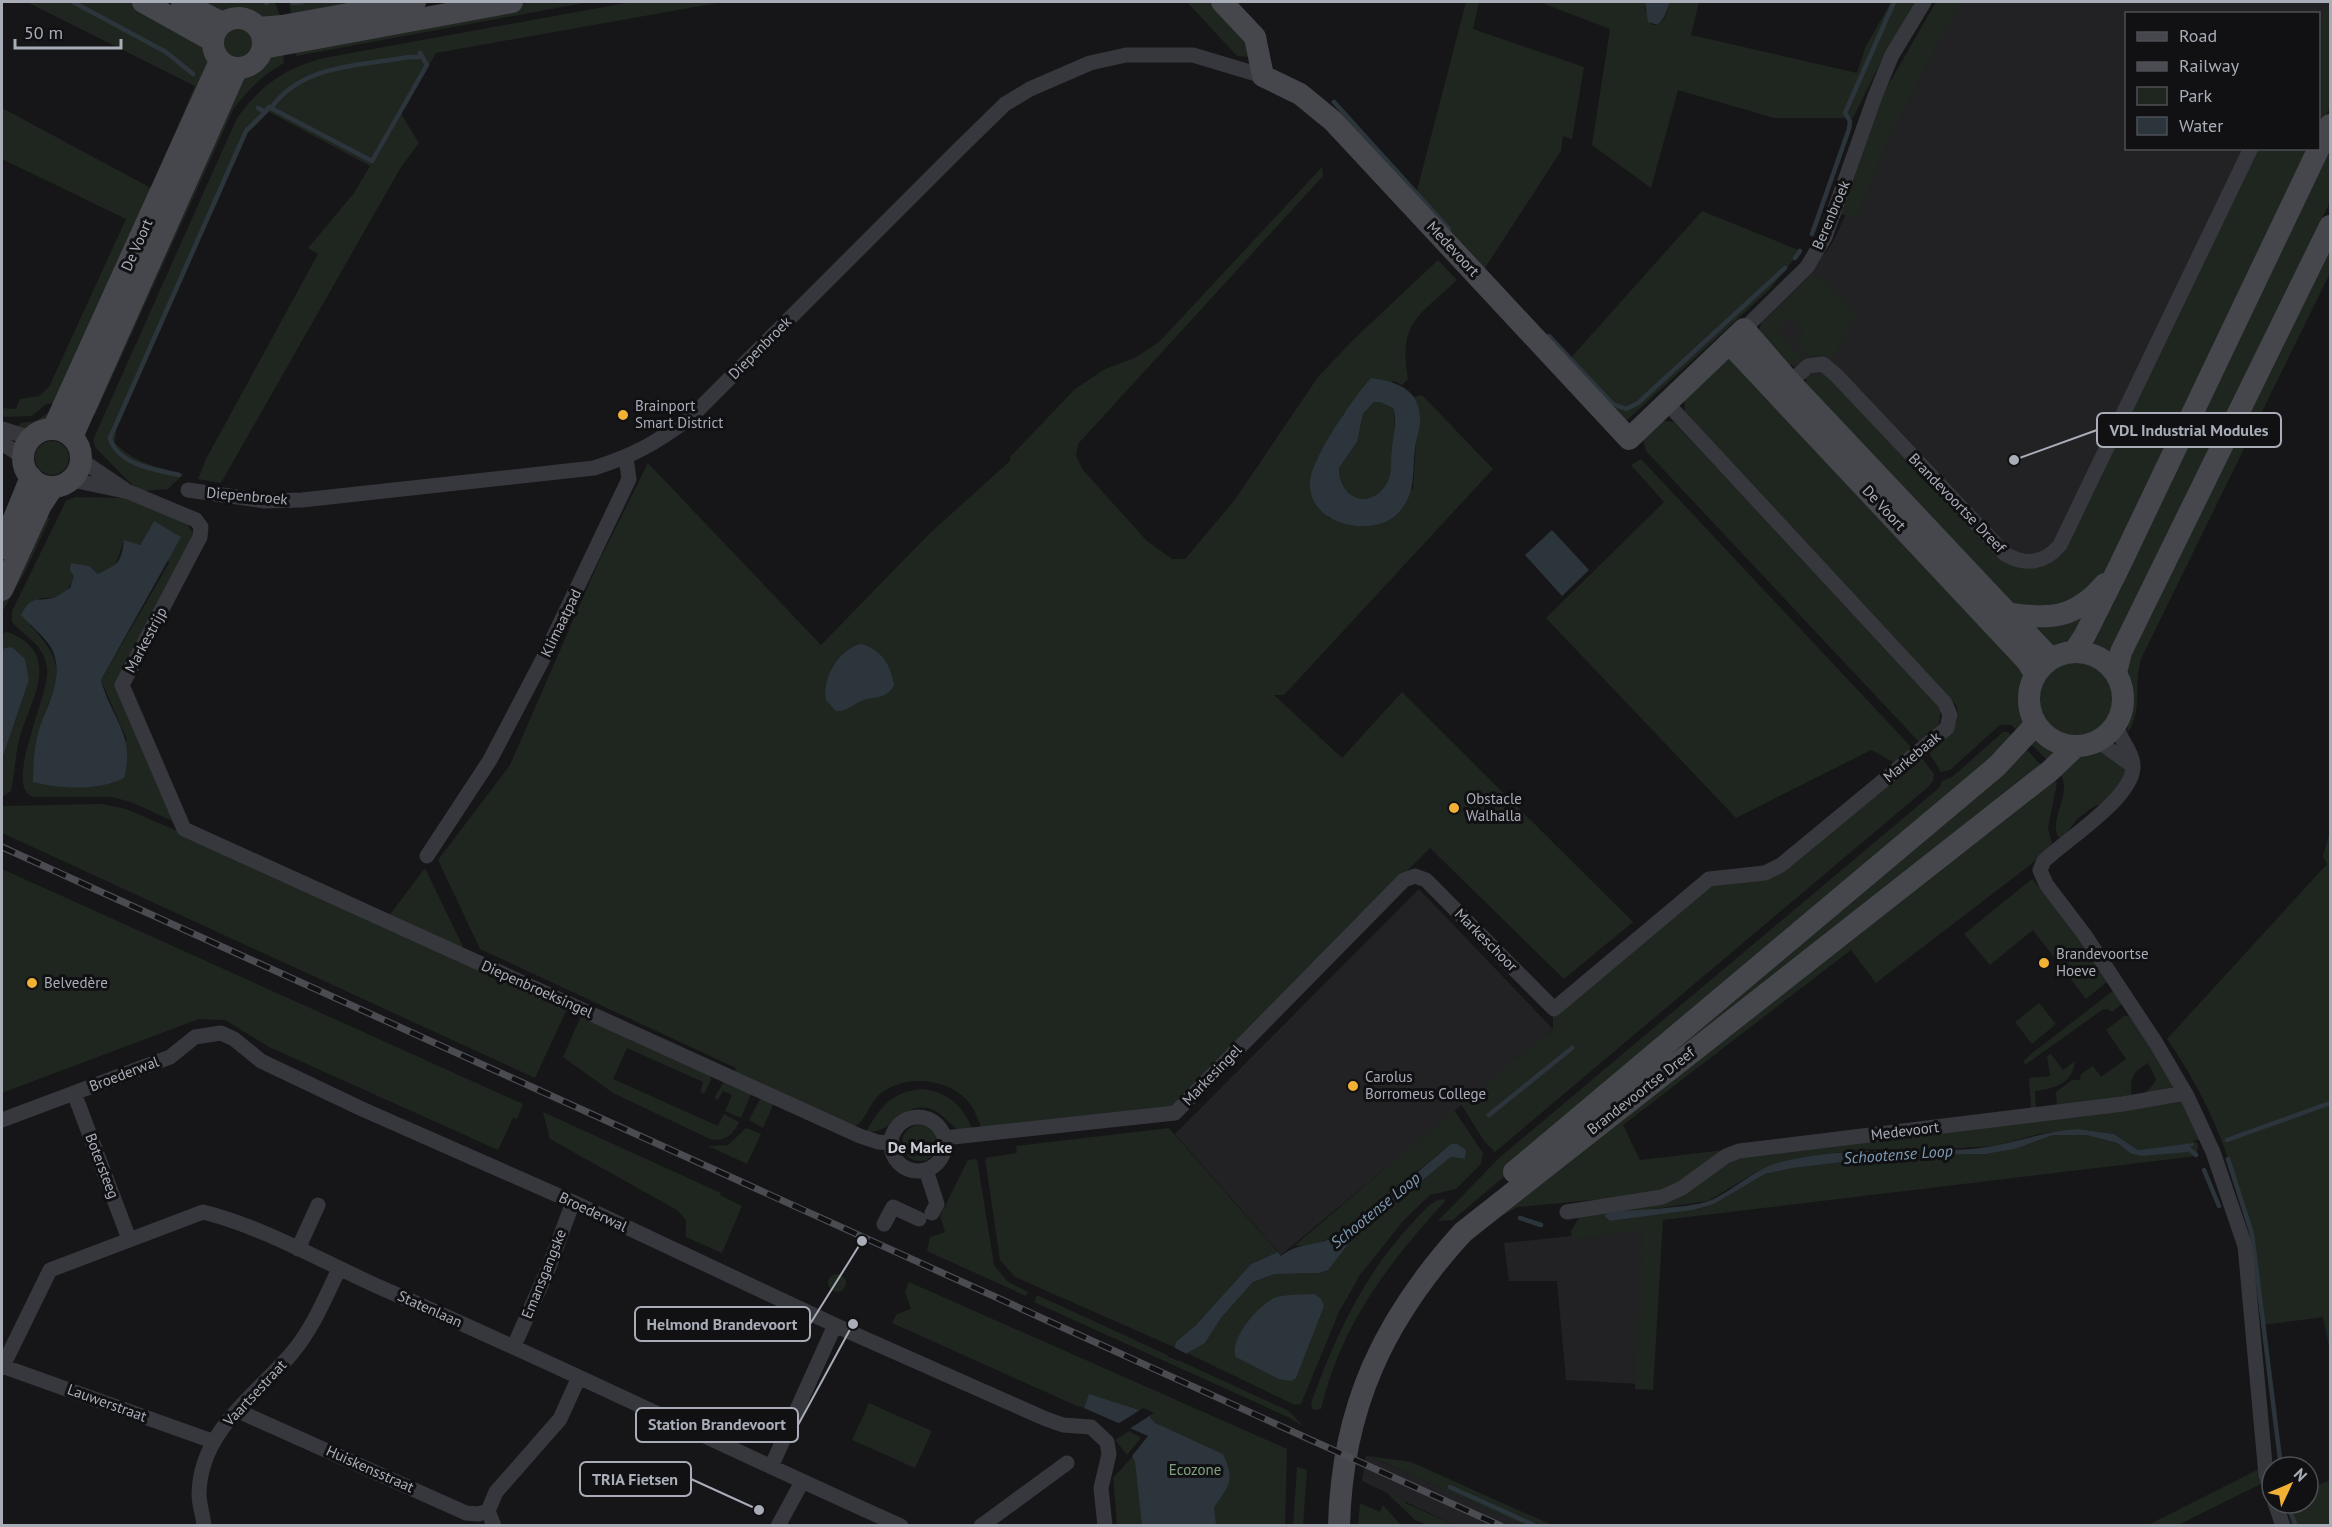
<svg xmlns="http://www.w3.org/2000/svg" width="2332" height="1527" viewBox="0 0 2332 1527" font-family="'PT Sans',sans-serif">
<style>
.built{fill:#222225}
.green{fill:#1e261f;fill-rule:evenodd}
.water{fill:#2c353c;fill-rule:evenodd}
.pier{fill:#161618}
.lines{fill:none;stroke-linecap:round;stroke-linejoin:round}
.stream{stroke:#2c353c;stroke-width:4.5}
.street{stroke:#37383d;stroke-width:15}
.secondary{stroke:#45474d;stroke-width:22}
.rail-casing{stroke:#4a4c52;stroke-width:7}
.rail{stroke:#111113;stroke-width:4.5;stroke-dasharray:14;stroke-linecap:butt}
.poi-dot{fill:#f2b134;stroke:#111113;stroke-width:2}
.labels{text-anchor:middle;stroke-width:6;stroke-linejoin:round;paint-order:stroke}
.street-label{font-size:15px;fill:#a8adb8;stroke:#111113}
.poi-label{font-size:15px;fill:#a8adb8;stroke:#111113;text-anchor:start}
.park-label{font-size:15px;fill:#7fa381;stroke:#111113}
.neighbourhood-label{font-size:16px;font-weight:bold;fill:#c9ccd4;stroke:#111113}
.water-label{font-size:16px;font-style:italic;fill:#7f9bb3;stroke:#111113}
.leader{fill:none;stroke:#a8adb8;stroke-width:2}
.callout-dot{fill:#a8adb8;stroke:#111113;stroke-width:2}
.callout{fill:#111113;stroke:#a8adb8;stroke-width:2}
.callout-label{font-size:16px;text-anchor:middle;font-weight:bold;fill:#a8adb8}
</style>
<rect width="100%" height="100%" fill="#161618"/>
<path class="built" d="M1944 2H2330L2319 93 2318 14H2126V148L2292 149 2091 565 2008 589 1761 333V321L1809 275 1833 242Z
M1419 889 1553 1029 1281 1255 1175 1134Z
M1647 1228 1640 1384 1566 1380 1557 1281H1509L1504 1243Z
M1366 1455 1443 1489 1522 1525H1454L1362 1481Z"/>
<path class="green" d="M27 2H135L202 43 209 66 55 403 46 404 32 416 2 417V408L16 409 20 399 39 396 49 387 126 219 2 159V108L151 188 195 86Z
M189 2H275L282 21 258 17 243 10 218 12Z
M289 2H393L292 20Z
M531 2H589L296 56 295 47Z
M631 2H723L436 53 401 114 419 143 401 167 221 483 198 479 206 459 318 254 308 248 354 193 370 166 269 112 248 133 116 430 115 443C135 463 157 467 184 474L168 489 144 491 131 484 95 447 93 440 236 120C260 85 287 66 329 57Z
M1187 2H1211L1250 46 1249 57 1237 56Z
M1466 2H1479L1473 29 1584 67 1572 139 1563 136 1561 151 1483 271 1415 198Z
M1539 2H1645V10L1652 25H1658L1665 17 1670 2H1699L1691 35 1857 73 1865 48 1891 2H1916L1887 50 1853 118H1774L1678 90 1651 188 1592 145 1610 29Z
M1936 2H1960L1890 134 1856 218 1841 214 1880 99Z
M2330 2V107L2319 132V25Z
M221 43a17 17 0 1 1 34 0a17 17 0 1 1-34 0Z
M277 53H283L284 63C263 75 247 90 233 110L95 415 87 412 238 83Z
M2330 138V202L2113 659 2087 646Z
M2258 149H2311L2105 577 2076 604 2017 608 1806 387V381L1814 373 1826 375 2018 565 2073 534Z
M1322 167 1323 176 1078 444 1076 456 1083 470 1147 541 1172 559H1185L1234 501 1318 377 1353 340 1438 260 1457 280C1419 316 1398 322 1408 379L1402 385 1394 381 1343 414 1321 453 1310 481 1329 518 1352 524 1374 525 1413 488 1416 441 1420 427V414L1414 397 1422 395 1493 469 1284 695H1274L1342 758 1402 692 1633 922 1564 979 1430 848 1171 1106 982 1129C978 1119 974 1108 967 1100 946 1078 904 1074 880 1094 869 1103 867 1120 854 1127L733 1073 736 1068 480 949 438 860 510 765 599 561 648 463 821 645 929 534 1010 461V457L1075 389 1105 369 1135 358 1160 341Z
M1702 211 1801 251 1769 290 1625 422 1568 361Z
M2330 242V273L2141 659C2133 686 2144 709 2127 734L2130 699 2124 672 2125 653Z
M1811 275 1822 278 1856 314 1833 359 1822 355 1809 356 1795 341 1804 333 1790 318 1776 331 1803 359 1789 366 1759 333 1760 326Z
M1730 357 2019 656 2027 680 2024 698 2026 719 2021 734 2011 725H2000L1950 770 1941 772 1929 753C1943 740 1964 727 1956 705L1685 413 1684 391Z
M1374 402H1380L1393 408C1397 422 1394 473 1385 486 1368 510 1339 498 1339 468L1357 442 1363 414Z
M52 410 46 424 31 429 16 428 21 423 36 421Z
M1661 420 1674 422 1941 709 1938 728 1920 743 1646 451 1643 439Z
M35 458a17 17 0 1 1 34 0a17 17 0 1 1-34 0Z
M1641 459 1913 749 1895 763 1871 750 1736 818 1546 618 1664 502 1631 465Z
M75 497 127 498 187 524 193 533 192 543 116 682 177 823 131 802 111 797H35C0 792 51 693 47 668 44 644 26 638 12 622V611L66 501ZM154 521 169 563 101 680 127 740 33 782C33 763 34 744 40 726 58 677 69 666 30 625L39 598C68 600 69 588 79 566H89L98 574 114 568 124 541 140 545Z
M41 514 50 518 25 572 2 612V601Z
M2090 606 2066 647H2050L2022 619Z
M8 632C65 654 29 702 19 740 15 757 15 774 11 791L2 797V759L29 680 25 660 12 647 4 648 2 654V633Z
M2038 699a39 39 0 1 1 78 0a39 39 0 1 1-78 0Z
M2003 732H2008L2017 741 1453 1220 1438 1221 1499 1158 1939 788 1942 781 1952 777Z
M2036 736 2049 746 2060 751 2051 764 2029 742Z
M2024 747 2045 769 1476 1209 2001 769Z
M2098 749 2125 769 2126 775 2108 801 2093 807 2077 819 2063 838 2058 837C2049 818 2072 794 2061 775L2083 752Z
M1921 757 1934 774 1933 781 1927 788 1495 1152 1484 1141 1461 1104 1553 1029V1016L1707 887 1769 878Z
M2051 775 2057 783 2048 828 2052 843 2043 855 1876 983 1851 950 1623 1125 1640 1160 1741 1148 1726 1154 1679 1187 1656 1194 1518 1207 1496 1219 1465 1246 1467 1232 1480 1221Z
M102 804 126 809 182 833 567 1009 535 1078 2 833V806Z
M2330 831V1351L2323 1317 2264 1325C2250 1218 2230 1129 2167 1039L2327 864 2323 856Z
M425 868 466 953 388 917Z
M2 869 523 1104 517 1119 513 1118 498 1150 269 1047 225 1020 199 1019 2 1093Z
M2032 879 2081 937 2107 982 2086 999 2033 930 1990 965 1964 934Z
M2114 990 2123 1003 2112 1012 2107 1009 2102 1010 2025 1065 2024 1061 2031 1054Z
M2039 1003 2056 1024 2032 1044 2015 1022Z
M581 1016 710 1075 711 1080 704 1094 700 1092 703 1082 627 1048 613 1079 718 1126 724 1114 739 1122C733 1135 725 1142 710 1139L613 1093 563 1057Z
M2124 1016H2129C2157 1056 2183 1097 2203 1140H2193L2198 1144 2197 1156 1663 1220 1653 1390 1635 1389 1643 1230 1572 1239 1571 1231 1581 1214 1659 1201 1736 1157 2057 1108 2056 1092 2072 1080H2080L2081 1074 2093 1066 2101 1077 2126 1059 2106 1030ZM2148 1063 2156 1079C2151 1090 2144 1094 2132 1098 2130 1079 2131 1073 2148 1063ZM2078 1129 2114 1134 2138 1150 2194 1144 2188 1147V1151L2130 1153 2117 1143 2086 1135H2053L2015 1149 1986 1154 1903 1155 1793 1168 1765 1174 1714 1204 1693 1210 1610 1221 1604 1216 1708 1201 1756 1172 1798 1158 1866 1149 1926 1150 1995 1146 2039 1134Z
M2051 1054 2063 1070 2075 1061C2073 1083 2055 1089 2035 1091L2036 1108 2031 1109 2029 1078 2050 1076 2047 1056Z
M724 1082 751 1094 741 1118 725 1111 732 1095 723 1091 718 1100 714 1098Z
M923 1089C947 1092 964 1106 972 1129L959 1130C950 1125 944 1115 933 1110 903 1098 894 1135 866 1132 880 1107 892 1091 923 1089Z
M760 1099 774 1103 763 1128 749 1120Z
M1454 1110 1483 1153 1481 1164 1456 1189 1430 1195 1404 1220 1360 1275 1339 1312 1301 1404 1295 1405 1187 1353 1205 1343 1221 1318 1253 1282 1275 1274 1319 1273 1327 1270 1353 1238 1447 1160 1451 1157 1465 1159 1451 1144 1338 1235 1314 1245 1294 1246Z
M543 1112 721 1193 720 1195 742 1206 722 1253 686 1237V1220L677 1210 550 1139Z
M902 1143a18 18 0 1 1 36 0a18 18 0 1 1-36 0Z
M746 1128 761 1134 747 1164 708 1146 728 1145Z
M1169 1128 1278 1252 1251 1264 1196 1325 1176 1342 1174 1347 1015 1277 1000 1260 985 1158 1017 1153 1016 1146Z
M977 1159 994 1265 1007 1281 1028 1292 1026 1296 927 1251 930 1237 945 1232 940 1216 968 1160Z
M1444 1199 1445 1201C1388 1264 1342 1323 1321 1409L1313 1410 1311 1403C1336 1335 1364 1273 1415 1220 1424 1211 1431 1200 1444 1199Z
M828 1283a9 9 0 1 1 18 0a9 9 0 1 1-18 0Z
M909 1282 1287 1449 1285 1525H1117L1113 1478 1152 1435 1086 1405 1084 1408 1077 1406 892 1323 897 1314 911 1309 905 1292Z
M1037 1295 1289 1411 1303 1426 1290 1418 1034 1302Z
M869 1403 932 1431 915 1468 852 1440Z
M1129 1431 1141 1438 1127 1455 1115 1440Z
M1369 1456 1411 1462 1552 1525H1522Z
M1297 1467 1307 1470 1303 1525H1293Z
M2261 1468 2263 1483 2178 1525 2146 1526Z
M2330 1480V1525H2292L2284 1503H2308V1489Z
M1386 1492 1406 1501 1405 1503 1454 1525H1428L1415 1520Z
M1360 1503 1380 1512 1383 1505 1401 1525H1358Z"/>
<path class="water" d="M1645 2H1670L1664 17 1658 25 1648 22Z
M1371 378C1399 382 1422 390 1420 424 1420 430 1417 436 1416 442 1411 467 1418 490 1400 511 1376 540 1308 526 1310 483 1311 458 1354 397 1371 378ZM1374 402H1380L1393 408C1398 423 1393 434 1392 449 1390 462 1393 474 1385 486 1368 510 1339 498 1339 468L1357 442 1363 414Z
M154 521 181 537 101 680C111 718 136 735 124 778 99 791 61 789 33 782 33 763 34 745 40 726 49 702 66 672 50 646 43 635 30 625 21 615 32 594 36 602 53 598 60 596 64 591 70 588L74 576 70 570 71 563 89 566 98 574C117 564 121 565 124 540L140 545Z
M1552 530 1589 570 1562 596 1525 555Z
M861 644C881 649 891 665 894 685 887 699 877 696 864 700 854 703 848 712 836 711L826 700C822 678 839 649 861 644Z
M12 647 25 659 29 680 2 759V654L4 648Z
M2078 1129 2114 1134 2138 1150 2194 1143V1145L2189 1147 2188 1152 2141 1156 2130 1153 2117 1143 2086 1135H2053L2015 1149 1986 1154 1903 1155 1793 1168 1765 1174 1714 1204 1693 1210 1610 1221 1604 1216 1609 1212C1633 1210 1689 1208 1709 1201 1734 1191 1753 1169 1781 1162 1844 1146 1907 1153 1971 1149 2008 1146 2042 1131 2078 1129Z
M1451 1144H1457L1466 1150 1465 1159 1451 1157 1447 1160 1353 1238 1328 1270 1319 1273 1275 1274 1253 1282 1221 1318 1205 1343 1175 1360 1171 1359 1176 1342 1196 1325 1251 1264 1278 1252 1281 1256C1301 1240 1319 1248 1340 1234 1379 1208 1414 1174 1451 1144Z
M1315 1294 1321 1299 1324 1306 1296 1378 1291 1381 1279 1379 1236 1357C1228 1340 1260 1302 1277 1297 1289 1294 1303 1295 1315 1294Z
M1089 1394 1151 1414 1150 1418 1155 1423 1223 1454C1235 1480 1230 1485 1214 1507L1216 1525H1142L1135 1461 1132 1456 1148 1436 1084 1408Z"/>
<path class="pier" d="M1171 1346 1189 1355 1178 1361 1168 1357Z
M1143 1408 1154 1413 1129 1429 1118 1424Z"/>
<g class="lines">
<path class="stream" d="M73 2 166 52 193 74
M265 2 267 3
M293 3 303 2
M1334 102 1449 229
M258 108 265 112 269 107 372 161 427 65 420 53
M271 108C302 64 360 66 409 57H421
M1812 234 1849 129 1850 121 1845 113 1894 2
M1795 258 1800 251
M1549 336 1613 404 1626 409 1638 403 1785 268
M179 475C157 470 117 465 110 438L246 131 265 112
M1489 1115 1572 1048
M2227 1140 2330 1103
M2186 1146 2196 1155
M2228 1159 2252 1234 2281 1467
M2204 1170 2219 1206
M1520 1218 1541 1225
M1450 1487 1536 1526
M2287 1503 2296 1526"/>
<path class="street" d="M1744 329 1807 267 1825 237 1875 96 1892 55 1924 2
M1785 387 1808 366 1823 364 1837 376 2005 554C2025 566 2045 563 2060 545L2251 148
M2 429 31 438
M2 443 23 457
M81 460 124 489
M72 480 129 492 196 520 201 527 200 537 122 685 184 829 860 1136 878 1142 891 1143
M188 490 265 501 302 500 594 468C635 455 656 443 691 417L957 151 1005 104 1030 89 1090 63 1126 55H1193L1263 76
M2116 725C2119 739 2134 752 2133 768 2131 799 2067 839 2044 861L2040 870 2046 884 2084 934 2156 1043 2187 1096 2213 1152 2245 1246 2266 1475 2272 1493
M2098 741 2133 766
M427 856 490 760 544 657 629 479 626 458
M74 1093 129 1239
M891 1144a27 27 0 1 1 54 0a27 27 0 1 1-54 0Z
M2 1120 170 1057 195 1037 221 1033 234 1039 261 1061 362 1109 573 1202 852 1333 1046 1419 1063 1425 1091 1427 1107 1442 1109 1454 1101 1488 1105 1526
M944 1138 1175 1113 1404 880 1415 876 1426 880 1554 1009 1709 879 1765 873 1781 865 1947 728 1950 715 1945 703 1666 402
M926 1170 937 1204 932 1213
M1567 1212 1662 1197 1682 1188 1726 1156 1739 1151 2123 1104 2185 1093
M884 1224 893 1207 919 1219
M298 1249 318 1205
M514 1346 549 1267 573 1202
M2 1366 212 1441
M2 1368 50 1270 203 1212C267 1228 326 1264 386 1290 559 1365 728 1449 901 1526
M238 1411 466 1513 478 1514 488 1511
M771 1467 835 1325
M2275 1503 2283 1526
M488 1511 496 1492 560 1419 579 1377
M488 1511 494 1526
M204 1526C203 1515 199 1504 199 1494 200 1431 255 1396 292 1353 313 1328 325 1298 339 1269
M778 1526 802 1482
M981 1526 1067 1463"/>
<path class="secondary" d="M143 2 213 41
M182 2 222 23
M1222 2 1255 37 1263 76 1300 94 1333 121 1629 439 1744 329 1790 382 2051 659
M213 43a25 25 0 1 1 50 0a25 25 0 1 1-50 0Z
M259 28 282 26 415 2
M263 48 512 2
M1729 343 2027 661 2035 674
M53 429 220 61
M23 458a29 29 0 1 1 58 0a29 29 0 1 1-58 0Z
M72 437 237 68
M2 548 31 477
M2 590 41 505 53 487
M2007 613C2050 620 2075 619 2105 584
M2029 699a47 47 0 1 1 94 0a47 47 0 1 1-94 0Z
M2074 652 2085 635 2119 567 2330 125
M2116 673 2121 652 2330 226
M1514 1172 1997 766 2036 724
M1339 1526C1342 1407 1384 1319 1463 1232L2051 770 2075 747"/>
<g class="rail-casing">
<path id="rail" d="M2 847 1501 1526"/>
</g>
<use href="#rail" class="rail"/>
</g>
<g class="poi-dot">
<circle cx="623" cy="415" r="6"/>
<circle cx="1454" cy="808" r="6"/>
<circle cx="2044" cy="963" r="6"/>
<circle cx="32" cy="983" r="6"/>
<circle cx="1353" cy="1086" r="6"/>
</g>
<g class="labels">
<g class="street-label">
<text transform="translate(1831 215) rotate(-67)" y="5">Berenbroek</text>
<text transform="translate(137 245) rotate(-66)" y="5">De Voort</text>
<text transform="translate(1453 249) rotate(47)" y="5">Medevoort</text>
<text transform="translate(760 348) rotate(-45)" y="5">Diepenbroek</text>
<text transform="translate(247 496) rotate(5)" y="5">Diepenbroek</text>
<text transform="translate(1957 503) rotate(46)" y="5">Brandevoortse Dreef</text>
<text transform="translate(1884 508) rotate(47)" y="5">De Voort</text>
<text transform="translate(561 623) rotate(-64)" y="5">Klimaatpad</text>
<text transform="translate(146 640) rotate(-62)" y="5">Markestrijp</text>
<text transform="translate(1912 757) rotate(-40)" y="5">Markebaak</text>
<text transform="translate(1486 940) rotate(45)" y="5">Markeschoor</text>
<text transform="translate(537 989) rotate(24)" y="5">Diepenbroeksingel</text>
<text transform="translate(124 1074) rotate(-21)" y="5">Broederwal</text>
<text transform="translate(1212 1075) rotate(-46)" y="5">Markesingel</text>
<text transform="translate(1641 1091) rotate(-38)" y="5">Brandevoortse Dreef</text>
<text transform="translate(1905 1131) rotate(-7)" y="5">Medevoort</text>
<text transform="translate(102 1166) rotate(69)" y="5">Botersteeg</text>
<text transform="translate(593 1212) rotate(25)" y="5">Broederwal</text>
<text transform="translate(544 1274) rotate(-68)" y="5">Emansgangske</text>
<text transform="translate(430 1309) rotate(24)" y="5">Statenlaan</text>
<text transform="translate(255 1393) rotate(-47)" y="5">Vaartsestraat</text>
<text transform="translate(107 1403) rotate(20)" y="5">Lauwerstraat</text>
<text transform="translate(370 1469) rotate(24)" y="5">Huiskensstraat</text>
</g>
<g class="poi-label">
<text x="635" y="411">Brainport<tspan x="635" dy="17">Smart District</tspan></text>
<text x="1466" y="804">Obstacle<tspan x="1466" dy="17">Walhalla</tspan></text>
<text x="2056" y="959">Brandevoortse<tspan x="2056" dy="17">Hoeve</tspan></text>
<text x="44" y="988">Belvedère</text>
<text x="1365" y="1082">Carolus<tspan x="1365" dy="17">Borromeus College</tspan></text>
</g>
<g class="park-label">
<text x="1195" y="1475">Ecozone</text>
</g>
<g class="neighbourhood-label">
<text x="920" y="1153">De Marke</text>
</g>
<g class="water-label">
<text transform="translate(1898 1154) rotate(-4)" y="6">Schootense Loop</text>
<text transform="translate(1375 1210) rotate(-39)" y="6">Schootense Loop</text>
</g>
</g>
<path class="leader" d="M2014 460L2097 430M862 1241L810 1324M853 1324L798 1425M759 1510L691 1479"/>
<g class="callout-dot">
<circle cx="2014" cy="460" r="6"/>
<circle cx="862" cy="1241" r="6"/>
<circle cx="853" cy="1324" r="6"/>
<circle cx="759" cy="1510" r="6"/>
</g>
<g class="callout">
<rect x="2097" y="413" width="184" height="34" rx="6"/>
<rect x="635" y="1307" width="175" height="34" rx="6"/>
<rect x="636" y="1408" width="162" height="34" rx="6"/>
<rect x="580" y="1462" width="111" height="34" rx="6"/>
</g>
<g class="callout-label">
<text x="2189" y="436">VDL Industrial Modules</text>
<text x="722" y="1330">Helmond Brandevoort</text>
<text x="717" y="1430">Station Brandevoort</text>
<text x="635" y="1485">TRIA Fietsen</text>
</g>
<rect width="2332" height="1527" fill="none" stroke="#a8adb8" stroke-width="6"/>
<rect x="2125" y="12" width="195" height="138" fill="#111113" stroke="#4d4f55" stroke-width="1.5"/>
<rect x="2137" y="32" width="30" height="9" fill="#45474d" stroke="#4d4f55" stroke-width="1.5"/>
<text x="2179" y="42" font-size="18" fill="#a8adb8">Road</text>
<rect x="2137" y="62" width="30" height="9" fill="#4a4c52" stroke="#4d4f55" stroke-width="1.5"/>
<text x="2179" y="72" font-size="18" fill="#a8adb8">Railway</text>
<rect x="2137" y="87" width="30" height="18" fill="#1e261f" stroke="#4d4f55" stroke-width="1.5"/>
<text x="2179" y="102" font-size="18" fill="#a8adb8">Park</text>
<rect x="2137" y="117" width="30" height="18" fill="#2c353c" stroke="#4d4f55" stroke-width="1.5"/>
<text x="2179" y="132" font-size="18" fill="#a8adb8">Water</text>
<g transform="translate(2290 1485) rotate(46)"><circle r="28" fill="#111113" stroke="#4d4f55" stroke-width="1.5"/>
<path d="M0-4.5L10 22L0 15L-10 22Z" fill="#f2b134"/>
<text y="-9" font-size="16" font-weight="bold" text-anchor="middle" fill="#a8adb8">N</text>
</g>
<path d="M15 39v9h106v-9" fill="none" stroke="#a8adb8" stroke-width="3"/>
<text x="24" y="39" font-size="18" fill="#a8adb8" stroke="#111113" stroke-width="4.5" paint-order="stroke">50 m</text>
</svg>
